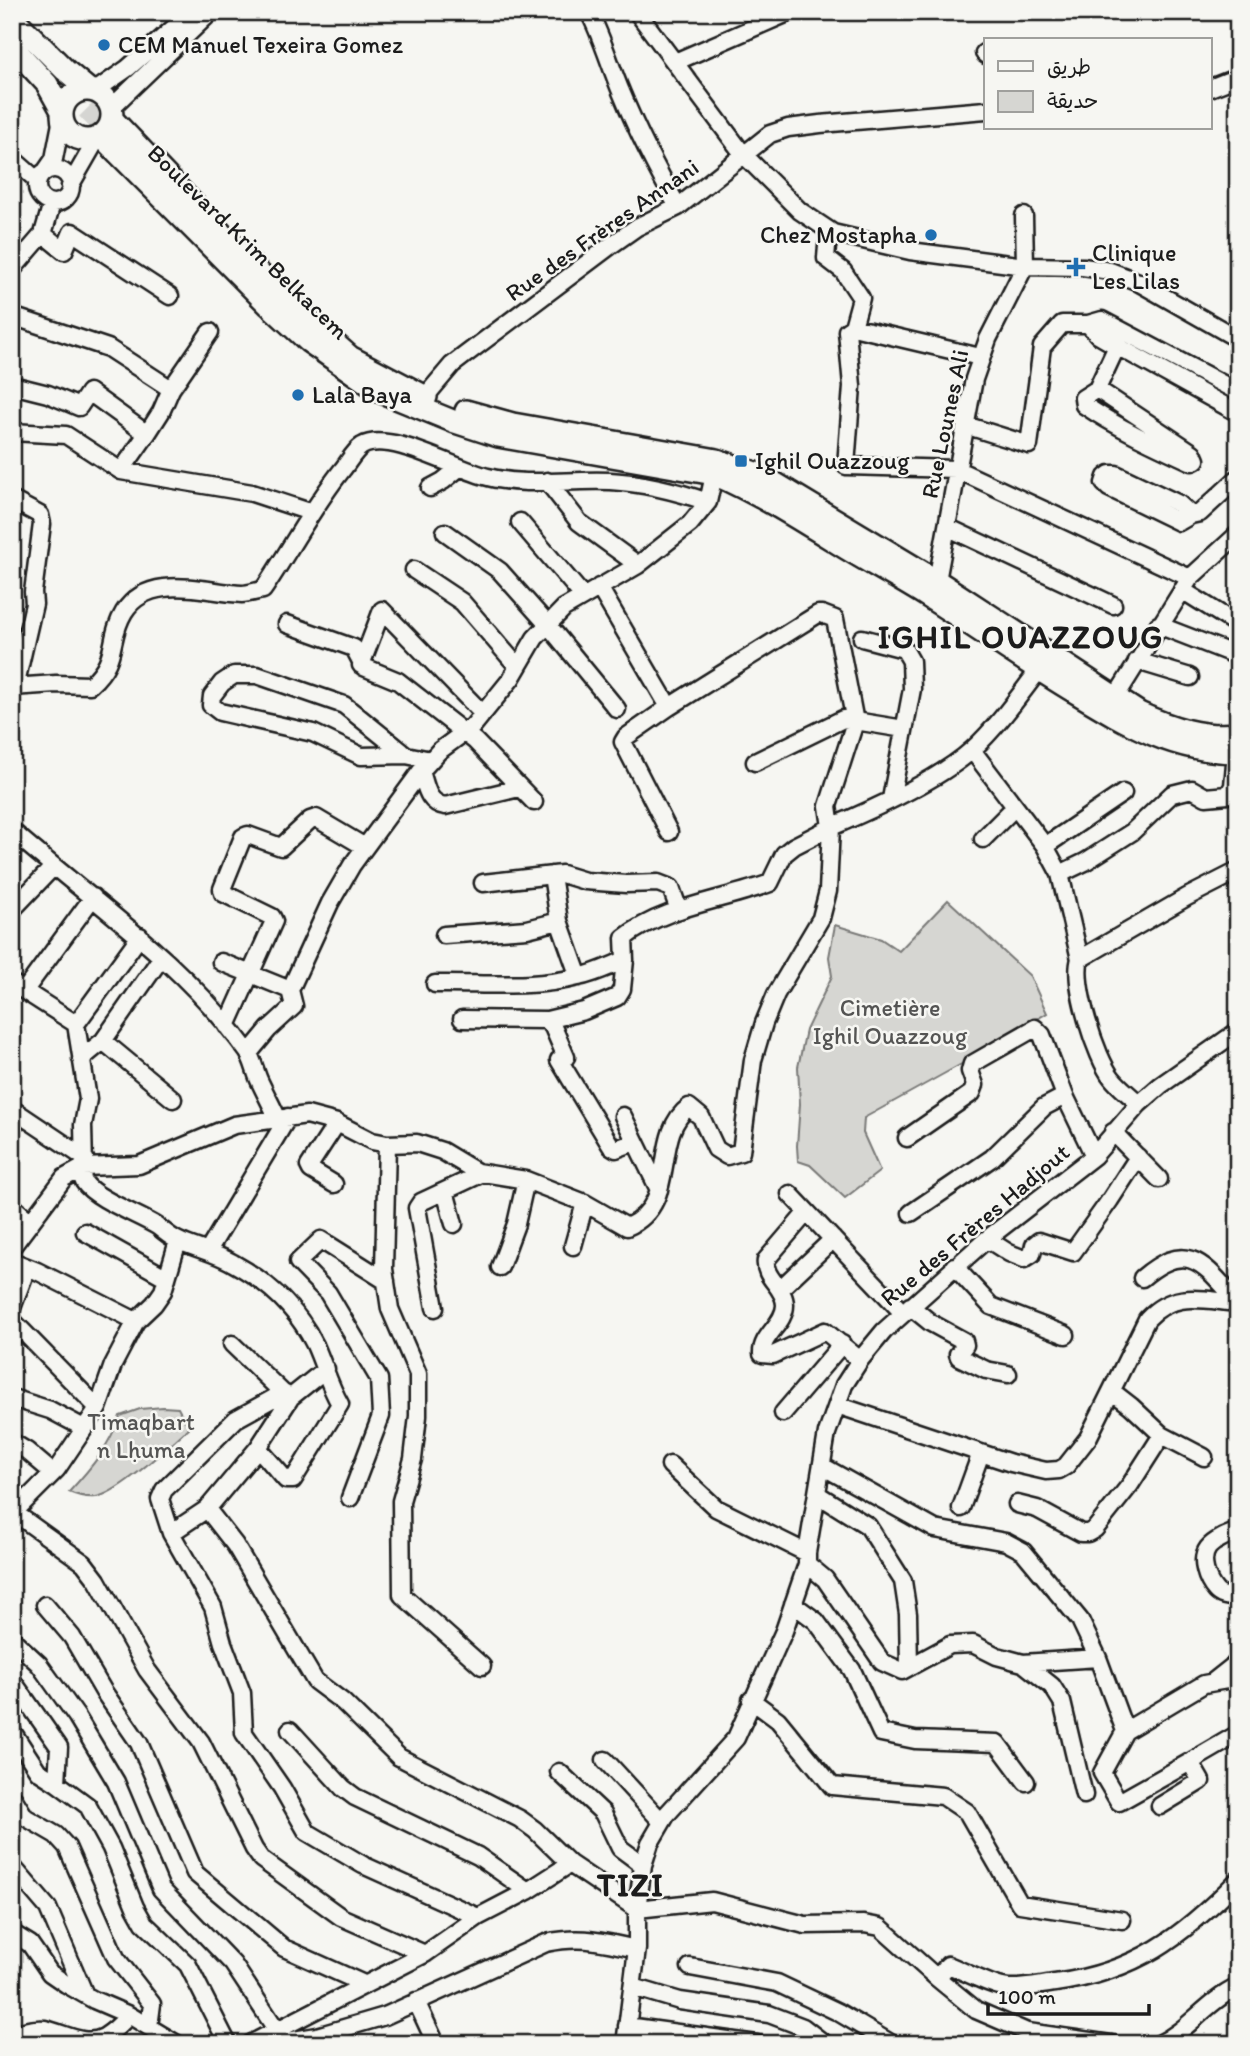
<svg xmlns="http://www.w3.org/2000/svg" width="1250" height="2056" viewBox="0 0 1250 2056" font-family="Itim,'Playpen Sans Arabic',sans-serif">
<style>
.green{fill:#d6d6d2;stroke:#797977;stroke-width:2}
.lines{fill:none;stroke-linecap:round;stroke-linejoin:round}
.major-tunnel{stroke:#d5d5d2;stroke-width:21;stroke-dasharray:21 10;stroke-linecap:butt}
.minor-casing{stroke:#1c1c1c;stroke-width:21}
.major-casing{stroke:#1c1c1c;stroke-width:26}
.minor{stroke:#f6f6f2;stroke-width:16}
.major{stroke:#f6f6f2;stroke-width:21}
.poi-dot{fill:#1f6fb2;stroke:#f6f6f2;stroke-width:2.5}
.labels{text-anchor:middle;stroke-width:5;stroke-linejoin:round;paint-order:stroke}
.poi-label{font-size:24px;fill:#1c1c1c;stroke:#f6f6f2;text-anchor:start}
.street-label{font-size:24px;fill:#1c1c1c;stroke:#f6f6f2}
.park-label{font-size:24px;fill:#545453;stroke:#f6f6f2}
.district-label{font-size:32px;font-weight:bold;letter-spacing:2px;fill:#1c1c1c;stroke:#f6f6f2}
</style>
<rect width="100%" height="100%" fill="#f6f6f2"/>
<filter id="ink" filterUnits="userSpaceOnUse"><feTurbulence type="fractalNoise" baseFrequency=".0143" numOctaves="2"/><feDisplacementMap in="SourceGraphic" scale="14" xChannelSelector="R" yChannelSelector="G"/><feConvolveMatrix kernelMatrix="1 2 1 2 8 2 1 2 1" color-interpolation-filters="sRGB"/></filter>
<g filter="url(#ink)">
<path class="green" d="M948 900 1030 976 1047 1013 976 1056 864 1118 863 1133 880 1171 845 1198 810 1165 798 1161 797 1146 800 1104 798 1067 806 1030 832 976 829 957 835 925 881 939 899 951Z
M163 1407 178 1408 189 1428C170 1444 119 1494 96 1497 85 1498 78 1496 69 1492 91 1468 109 1447 120 1416L140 1409Z"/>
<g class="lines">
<path class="major-tunnel" d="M65 87 118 141"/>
<g class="minor-casing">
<path id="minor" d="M589 12C603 39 610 66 622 94 638 133 657 170 678 207
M637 12 743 154 800 211 833 233 910 251 1025 266 1083 267 1110 271 1136 281 1238 339
M984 53 986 55
M675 62 790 12
M1210 88 1238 77
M95 91 128 68 192 12
M111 108 211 12
M12 158 38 181
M37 186a17 17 0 1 1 34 0a17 17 0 1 1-34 0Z
M45 172 54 159 62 118
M70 186 97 139
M833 233 827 246 826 258 843 271 861 298 853 327 847 331 852 386 846 466 956 469 1190 578
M43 234 64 251 72 232 170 296
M12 270 43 234 52 203
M12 316 108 348 171 389
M1088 324 1098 335 1117 346 1238 413
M853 327 980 357
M12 385 48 394 79 407 89 392 147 434 121 471
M1097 389 1193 453 1196 460 1192 462C1155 445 1118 428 1084 405L1083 398 1097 389 1117 346
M425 397 452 365 465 355 610 246 637 227 678 207 770 134 788 128 820 124 986 110
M965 425 1029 445 1042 347 1062 324H1088L1102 320 1238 392
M12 432 66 435 121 471 252 493 310 512
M147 434 161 412 171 389 210 332
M547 481 579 522 638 565
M430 488 443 481 459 468
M12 500 40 515 42 524 33 592 34 604 15 687
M1191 515 1179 504 1116 474H1110L1106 477 1104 483 1109 488 1179 522 1191 515 1200 513 1238 478
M520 522 583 596
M947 527 1113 605
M445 532 500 571 548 625 617 709
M414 570 462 602 518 667
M599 587 669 707
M932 588 937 581 974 379 988 339 1025 266 1024 216
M1182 590 1238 625
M287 624 354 648 364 667 398 681 475 741 534 802
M1158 625 1238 656
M862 638 904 649 911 661 912 689 891 799
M1137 661 1190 677
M361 665 382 610 483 714
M12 687 56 684 90 685C120 658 107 640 124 612 149 572 204 592 242 594 249 594 256 591 263 590 290 550 312 508 342 470 348 463 354 451 362 446 390 430 457 470 488 477 527 487 570 479 610 481 644 483 676 491 708 502
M1115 698 1190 578 1238 534
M972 750 1045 846 1060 874 1080 959C1072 983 1096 1058 1112 1078 1119 1087 1130 1095 1139 1104
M406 755 361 756 313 733 220 712 211 705 212 696 222 683 234 675H257L344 705 406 755 431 760
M755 762 843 719 904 729
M421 771C426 786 427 803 445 806L519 788
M12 831C92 901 184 963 247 1051 253 1059 255 1071 259 1080 265 1093 272 1106 278 1119
M983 839 1015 807
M1045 846 1123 793
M1060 874 1085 862 1132 832 1172 794 1192 789 1206 797 1228 795 1233 786 1236 752
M552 875 559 921 579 977
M483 883 562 874 585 881 626 884 658 883 671 888 679 910
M12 910 53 867
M444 935 527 929 559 921
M1080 959 1187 897 1238 871
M221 962 290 990
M12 983 76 1024 88 1099 83 1125 84 1167 64 1178 12 1247
M435 984C482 983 532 989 578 977 594 974 610 966 625 960
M25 990 93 897
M462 1019 547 1020 584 1011 617 997 622 989 625 960 624 938C662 907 725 900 770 883L784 854 794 846 831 827 828 806 855 722 835 619 822 614H818L669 707 626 737 623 742 669 832
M547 1020 553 1027 566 1057
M76 1024 140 936
M227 1026 274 921 272 917 223 893 222 889 243 837 248 835 281 847 310 820 316 818 365 847
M103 1041 161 958
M249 1053 269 1029 294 1006 290 990 330 903 352 865 421 771 439 751 473 726 511 679 535 638 564 608 638 565 690 524 708 502 716 466
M81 1059 103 1041 173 1099
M559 1060 611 1146 616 1149 635 1142
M12 1109 85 1158
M623 1116 659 1190
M1113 1132 1159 1179
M907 1138 972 1093 975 1085 970 1071 972 1064 1035 1028 1042 1035 1065 1096 1094 1156
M387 1144 384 1269 390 1309 418 1374V1416L413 1459 401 1501 402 1595 482 1666
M334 1184 311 1170 309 1166 337 1123
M445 1191 454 1224
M790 1194 903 1313
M12 1206 31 1222
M807 1212 766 1260C763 1278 785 1287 785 1305 785 1324 761 1335 762 1354L773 1355 825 1331 860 1360
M911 1213 992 1158 1044 1107 1065 1096
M85 1232 167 1278
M987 1239 1009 1253 1024 1259 1032 1254 1034 1245 1039 1241 1073 1252 1110 1200 1138 1157
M573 1246 585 1203
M208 1251 288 1117
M12 1261 37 1271 136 1321
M954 1266 991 1306 1066 1335
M500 1267 516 1224 526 1180
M1142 1278C1189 1238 1204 1265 1238 1302
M780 1289 833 1239
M910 1306 931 1323 964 1341 965 1345 958 1354 959 1357 986 1370 1008 1374
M12 1308 27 1268
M435 1308 417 1208 421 1202 483 1173
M12 1320 98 1408 57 1469 14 1512
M232 1344 283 1393 291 1397
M326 1369 291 1397 258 1448 207 1509 235 1545 315 1681 343 1702 399 1757 520 1819 535 1830 570 1864
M1113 1392 1131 1406 1162 1435 1204 1457
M283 1393 236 1419 164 1490 160 1499 171 1533 213 1607 223 1643 242 1693 244 1733 282 1788 307 1832 363 1865 478 1917
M12 1398 50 1410 84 1428
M837 1405 1011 1463 1046 1471 1059 1470 1066 1466 1088 1438 1147 1319C1174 1290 1202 1300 1238 1303
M98 1408 113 1365 136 1321 154 1304 163 1291 178 1241
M783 1413 842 1344
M12 1442 27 1451 53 1473
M258 1448 286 1480H293L340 1404C329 1385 324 1365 315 1345 298 1310 268 1282 233 1263 216 1253 197 1249 179 1241 171 1238 164 1231 157 1226 140 1215 95 1199 84 1182 81 1177 83 1172 84 1167L139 1165 234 1125 307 1115 337 1123 372 1141 387 1144 417 1143 442 1151 477 1172 526 1180 585 1203 627 1227C681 1203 650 1136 689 1107L701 1117 716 1149 727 1156 741 1152 753 1060 764 1023 776 994 821 918 828 891 831 827C874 809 939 780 973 749 998 726 1018 697 1039 670L1042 662
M670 1465 716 1508 807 1553
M822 1466 935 1529 1006 1542 1023 1551 1080 1620 1098 1658
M817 1494 868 1526 903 1581 908 1614 909 1667
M350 1498 381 1416 379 1379 328 1293 298 1262 321 1240 386 1281
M1017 1504 1037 1509 1081 1533H1088L1095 1529 1130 1485 1162 1435
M961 1508 981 1453
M12 1511 84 1563 97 1580 147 1670 201 1742 254 1849 261 1859 341 1917 425 1954
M1238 1531C1228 1535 1214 1540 1208 1548 1199 1560 1207 1581 1216 1591 1221 1597 1231 1597 1238 1598
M171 1533 207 1509
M807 1564 825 1579 882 1662 902 1671 950 1645 973 1644 997 1656 1023 1663 1098 1658 1125 1731 1204 1684 1238 1678
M793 1604 816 1621 852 1670 881 1733 915 1740 997 1743 1026 1782
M45 1605 72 1637 104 1692 139 1743 195 1873 284 1948 364 1984
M12 1639 39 1664 77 1717 116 1782 161 1889 233 1964 276 2029
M1023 1663 1052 1686 1062 1702 1084 1795
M12 1680 59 1747 57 1783 88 1806 111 1848 135 1907 144 1923 188 1965 228 2044
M1214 1681 1238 1662
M751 1700 778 1720 832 1786 943 1796 967 1812 1020 1904 1122 1920
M290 1730 343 1788 355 1797 478 1856 528 1891
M12 1731 38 1771 57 1783
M1125 1731 1102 1773 1119 1802 1190 1762 1201 1781 1160 1806
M605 1760 662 1822
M1190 1762 1238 1734
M559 1772 603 1813 620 1848 643 1865
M12 1796 25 1817 56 1835 67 1847 116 1958 152 2004 149 2027
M12 1866 48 1908 85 1995
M12 1933 30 1944 50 1973 66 1984 94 2000 129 2015 177 2044
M690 1967 777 1983 838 2012 892 2044
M937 1978 948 1965C964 1971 990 1986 1008 1988 1023 1989 1040 1985 1055 1983 1136 1972 1182 1937 1238 1880
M633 1987 680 2001 769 2014 803 2027 825 2044
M416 2001 436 2044
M627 2026 757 2044
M12 2035C21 2031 35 2028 45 2029 64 2033 85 2047 104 2037 114 2031 122 2023 129 2015
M250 2044 425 1954 478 1917 528 1891 570 1864 637 1909 712 1901 805 1925 864 1924 880 1927 937 1978 976 2010 1027 2032 1111 2044
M271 2044 317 2036 385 2016 546 1943C583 1935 602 1942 637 1949
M625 2044 637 1949V1909L643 1865 650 1843 667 1814 736 1738 784 1631 807 1564V1553L827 1433 844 1385 860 1360 884 1331 987 1239 1094 1156 1139 1104 1161 1085 1238 1031
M1159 2044C1189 2030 1207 2001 1238 1987"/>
</g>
<g class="major-casing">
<path id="major" d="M12 17 65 70 89 90
M12 46 47 84 62 111
M62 115a25 25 0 1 1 50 0a25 25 0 1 1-50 0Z
M112 119 283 298 350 357 426 397
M101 136 269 305 308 341 379 391 455 422 498 436 714 474C760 494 802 521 844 547 872 564 900 579 927 596 977 628 1025 662 1075 692 1128 724 1174 752 1238 752
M466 411 513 424 717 460 761 475 937 581 1139 713C1171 728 1202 738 1238 734"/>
</g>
<use href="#minor" class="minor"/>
<use href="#major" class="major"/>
</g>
</g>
<g class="poi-dot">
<circle cx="104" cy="45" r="7"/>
<circle cx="931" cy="235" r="7"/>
<path d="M1072.5 256.5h7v7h7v7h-7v7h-7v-7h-7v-7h7z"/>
<circle cx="298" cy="395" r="7"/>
<rect x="734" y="454" width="14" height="14" rx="3.5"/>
</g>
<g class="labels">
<g class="poi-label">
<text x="118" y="53">CEM Manuel Texeira Gomez</text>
<text x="917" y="243" text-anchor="end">Chez Mostapha</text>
<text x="1092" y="261">Clinique<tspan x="1092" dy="28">Les Lilas</tspan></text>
<text x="312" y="403">Lala Baya</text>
<text x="755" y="469">Ighil Ouazzoug</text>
</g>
<g class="street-label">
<text transform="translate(602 230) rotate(-35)" y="8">Rue des Frères Annani</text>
<text transform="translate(248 242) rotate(44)" y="8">Boulevard Krim Belkacem</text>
<text transform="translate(945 424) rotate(-78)" y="8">Rue Lounes Ali</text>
<text transform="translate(975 1225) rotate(-40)" y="8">Rue des Frères Hadjout</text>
</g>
<g class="park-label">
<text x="890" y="1016">Cimetière<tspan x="890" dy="28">Ighil Ouazzoug</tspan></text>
<text x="141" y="1430">Timaqbart<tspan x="141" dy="28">n Lḥuma</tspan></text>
</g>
<g class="district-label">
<text x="1021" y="648">IGHIL OUAZZOUG</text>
<text x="631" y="1896">TIZI</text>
</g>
</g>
<rect width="1250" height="2056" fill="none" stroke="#f6f6f2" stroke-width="42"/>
<rect x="21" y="21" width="1208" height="2014" fill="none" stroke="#1c1c1c" stroke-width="2.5" filter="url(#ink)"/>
<rect x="984" y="38" width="228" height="91" fill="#f6f6f2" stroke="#9f9f9c" stroke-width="2"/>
<rect x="998" y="61" width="35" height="10" fill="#f6f6f2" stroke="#9f9f9c" stroke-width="2"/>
<text x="1047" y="74" font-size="21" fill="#1c1c1c">طريق</text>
<rect x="998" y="91" width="35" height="21" fill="#d6d6d2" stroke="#9f9f9c" stroke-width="2"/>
<text x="1047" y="108" font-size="21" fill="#1c1c1c">حديقة</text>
<path d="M988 2004v10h161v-10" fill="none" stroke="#1c1c1c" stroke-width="3.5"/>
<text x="998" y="2004" font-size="21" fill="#1c1c1c" stroke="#f6f6f2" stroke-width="5" paint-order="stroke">100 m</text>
</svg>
